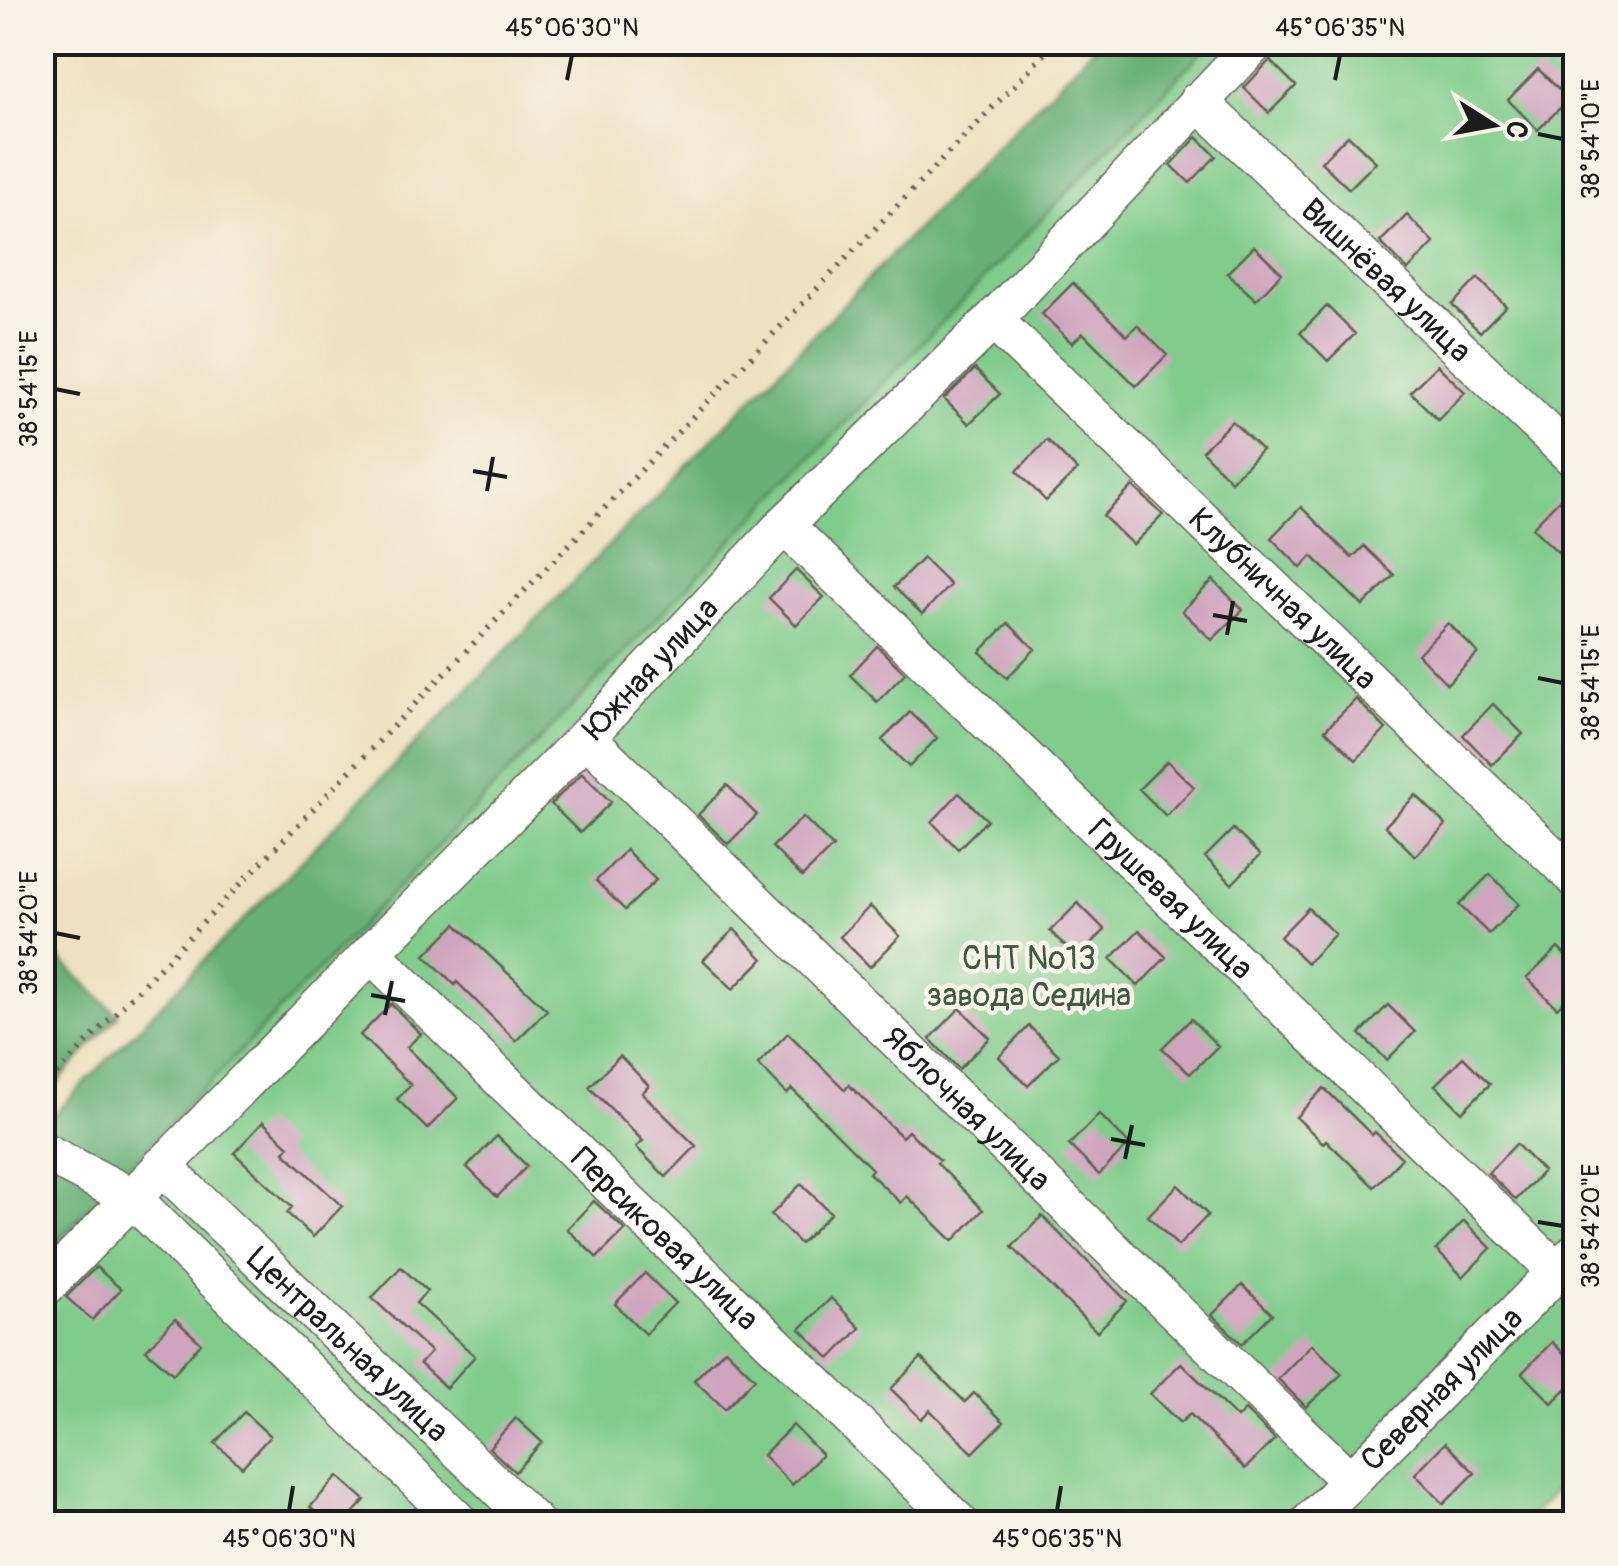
<svg xmlns="http://www.w3.org/2000/svg" width="1618" height="1566" viewBox="0 0 1618 1566" font-family="Pangolin,sans-serif">
<style>
.green{fill:#7fcc8b;stroke:#4e7454;stroke-width:2.5}
.forest{fill:#67b077;stroke:#42664a;stroke-width:2.5}
.building{fill:#cfa4be}
.lines{fill:none;stroke-linecap:round;stroke-linejoin:round}
.minor-casing{stroke:#666155;stroke-width:41}
.path{stroke:#666155;stroke-width:6;stroke-dasharray:2.5 8;stroke-linecap:butt}
.minor{stroke:#fff;stroke-width:38}
.ticks{fill:none;stroke:#1c1c1c;stroke-width:4}
.labels{text-anchor:middle;stroke-width:9;stroke-linejoin:round;paint-order:stroke}
.street-label{font-size:32px;fill:#1c1c1c;stroke:#f7f3e8}
.park-label{font-size:32px;fill:#3f5a43;stroke:#f7f3e8}
.neatline{fill:none;stroke:#1c1c1c;stroke-width:4}
.ticks-label{font-size:25px;text-anchor:middle;fill:#1c1c1c}
</style>
<rect width="100%" height="100%" fill="#f7f3e8"/>
<filter id="ink" filterUnits="userSpaceOnUse"><feTurbulence type="fractalNoise" baseFrequency=".01" numOctaves="2"/><feDisplacementMap in="SourceGraphic" scale="20" xChannelSelector="R" yChannelSelector="G"/><feConvolveMatrix kernelMatrix="1 2 1 2 8 2 1 2 1" color-interpolation-filters="sRGB"/></filter>
<filter id="wash" filterUnits="userSpaceOnUse"><feTurbulence type="fractalNoise" baseFrequency=".0048" numOctaves="4" result="noise"/><feDisplacementMap in="SourceGraphic" scale="40" xChannelSelector="R" yChannelSelector="G"/><feGaussianBlur stdDeviation="2.25" result="paint"/><feColorMatrix in="noise" values="0 0 0 0 0 0 0 0 0 0 0 0 0 0 0 0 0 1.4 0 .05"/><feComposite in="paint" operator="in"/></filter>
<g filter="url(#wash)">
<rect width="100%" height="100%" fill="#eee0c0"/>
<path class="green" d="M1189 43H1575L1576 1469 1524 1523 43 1524V1196Z"/>
<path class="forest" d="M1098 43H1211L43 1256 42 1127Z
M43 942 118 1015 43 1099Z"/>
<g id="blocks">
<path class="building" d="M1270 60 1296 86 1269 113 1244 88Z
M1538 69 1569 99 1538 130 1508 100Z
M1348 135 1376 162 1349 189 1321 162Z
M1197 137 1216 156 1190 183 1171 165Z
M1407 215 1434 243 1408 270 1380 242Z
M1254 246 1282 273 1256 300 1227 273Z
M1478 278 1506 306 1480 332 1452 305Z
M1073 283 1127 336 1137 325 1167 355 1136 386 1083 333 1072 343 1042 314Z
M1327 306 1355 334 1328 361 1300 333Z
M1437 365 1465 392 1438 420 1410 392Z
M975 369 1000 394 969 424 944 399Z
M1232 421 1262 450 1231 481 1202 451Z
M1047 440 1077 470 1046 501 1017 471Z
M1133 486 1163 515 1133 545 1103 516Z
M1559 500 1576 517V540L1561 555 1532 528Z
M1301 507 1352 558 1364 546 1394 575 1363 606 1312 556 1301 568 1271 538Z
M923 558 950 585 922 614 894 587Z
M796 570 824 597 796 625 769 598Z
M1213 580 1243 610 1212 640 1182 611Z
M1008 623 1035 649 1007 678 980 652Z
M1448 623 1478 653 1447 684 1418 654Z
M877 646 905 673 877 702 850 675Z
M1356 699 1386 729 1356 760 1325 730Z
M1493 704 1523 734 1492 765 1463 735Z
M910 712 937 738 909 767 882 740Z
M1167 761 1194 787 1166 816 1139 789Z
M582 773 611 802 580 833 551 804Z
M727 785 757 815 728 844 698 815Z
M959 793 987 820 958 849 932 822Z
M1416 795 1446 825 1415 856 1385 826Z
M803 817 833 847 802 877 772 847Z
M1233 829 1260 855 1232 884 1205 857Z
M626 850 656 880 625 910 596 881Z
M1490 874 1519 904 1489 934 1459 905Z
M1078 903 1105 930 1077 958 1050 931Z
M870 906 900 936 870 967 840 937Z
M1308 908 1335 934 1307 963 1280 937Z
M456 924 547 1010 516 1041 457 982 455 985 425 955Z
M734 929 763 959 733 989 703 960Z
M1139 930 1166 957 1138 986 1111 959Z
M1558 948 1576 966V990L1557 1008 1527 978Z
M391 1004 421 1034 407 1047 458 1098 427 1129 397 1099 411 1085 360 1035Z
M1388 1005 1415 1032 1387 1060 1360 1034Z
M960 1008 990 1038 959 1069 930 1039Z
M1191 1019 1218 1046 1190 1074 1162 1048Z
M1029 1026 1059 1055 1028 1086 999 1057Z
M788 1033 845 1090 849 1085 902 1137 908 1131 940 1160 937 1163 983 1210 953 1241 907 1196 901 1203 869 1173 872 1169 792 1089 787 1094 758 1064Z
M620 1056 649 1086 642 1093 696 1146 666 1177 636 1147 643 1141 589 1087Z
M1463 1057 1490 1084 1462 1112 1435 1085Z
M1324 1088 1372 1135 1375 1132 1402 1158 1374 1187 1326 1140 1323 1143 1296 1117Z
M1099 1114 1129 1144 1099 1175 1069 1145Z
M263 1122 289 1146 284 1152 342 1206 313 1237 287 1213 292 1207 234 1153Z
M497 1136 527 1166 497 1197 467 1167Z
M1516 1144 1543 1171 1516 1200 1488 1173Z
M801 1184 831 1213 800 1244 771 1215Z
M1178 1185 1208 1215 1178 1246 1148 1216Z
M594 1201 625 1230 597 1258 567 1229Z
M1042 1216 1127 1301 1097 1332 1012 1247Z
M1464 1221 1491 1248 1463 1277 1436 1250Z
M96 1267 121 1289 92 1320 66 1297Z
M401 1267 427 1291 416 1303 475 1356 446 1388 420 1364 431 1352 372 1298Z
M645 1273 675 1303 645 1334 615 1304Z
M1242 1285 1272 1314 1242 1344 1212 1315Z
M831 1298 860 1328 830 1359 800 1329Z
M175 1319 201 1343 173 1374 146 1350Z
M1552 1342 1576 1365V1379L1552 1403 1522 1373Z
M1312 1344 1342 1374 1306 1407 1278 1379Z
M725 1349 755 1378 725 1409 694 1380Z
M921 1358 965 1402 974 1393 1004 1422 973 1453 930 1410 921 1419 891 1389Z
M1181 1363 1237 1418 1245 1410 1275 1439 1245 1469 1190 1414 1180 1423 1150 1394Z
M244 1412 270 1436 242 1467 215 1443Z
M516 1418 542 1442 515 1472 489 1448Z
M793 1425 822 1455 792 1485 763 1455Z
M1445 1443 1475 1473 1444 1504 1415 1474Z
M338 1476 365 1500 343 1524H328L310 1507Z"/>
</g>
</g>
<g filter="url(#ink)">
<use href="#blocks" fill-opacity="0" stroke="#666155" stroke-width="2.5"/>
<g class="lines">
<g class="minor-casing">
<g id="minor">
<path d="M1571 42 1576 47"/>
<path id="s1" d="M1198 101 1576 460"/>
<path id="s2" d="M993 320 1576 879"/>
<path id="s3" d="M784 525 1557 1271"/>
<path id="s4" d="M586 737 1350 1481"/>
<path id="s5" d="M371 953 960 1524"/>
<path d="M42 1151 131 1197 461 1524"/>
<path id="s6" d="M162 1166 536 1524"/>
<path id="s7" d="M42 1290 371 953 586 737 784 525 993 320 1256 42"/>
<path id="s8" d="M1308 1524 1573 1255"/>
</g>
</g>
<path class="path" d="M42 1089 1056 42"/>
<use href="#minor" class="minor"/>
</g>
</g>
<path class="ticks" d="M567 80 572 55M1335 80 1340 55M1538 134 1563 139M55 389 80 394M473 471 507 477M487 491 493 457M1213 615 1247 621M1227 635 1233 601M1538 678 1563 683M55 933 80 938M371 995 405 1001M385 1015 392 981M1111 1139 1145 1145M1125 1159 1132 1125M1538 1222 1563 1226M289 1511 293 1486M1057 1511 1061 1486"/>
<g class="labels">
<g class="street-label">
<text dy="11" stroke="none"><textPath href="#s1" startOffset="260">Вишнёвая улица</textPath></text>
<text dy="11" stroke="none"><textPath href="#s2" startOffset="402">Клубничная улица</textPath></text>
<text dy="11" stroke="none"><textPath href="#s7" startOffset="870">Южная улица</textPath></text>
<text dy="11" stroke="none"><textPath href="#s3" startOffset="538">Грушевая улица</textPath></text>
<text dy="11" stroke="none"><textPath href="#s4" startOffset="532">Яблочная улица</textPath></text>
<text dy="11" stroke="none"><textPath href="#s5" startOffset="410">Персиковая улица</textPath></text>
<text dy="11" stroke="none"><textPath href="#s6" startOffset="258">Центральная улица</textPath></text>
<text dy="11" stroke="none"><textPath href="#s8" startOffset="190">Северная улица</textPath></text>
</g>
<g class="park-label">
<text x="1029" y="969">СНТ №13<tspan x="1029" dy="37">завода Седина</tspan></text>
</g>
</g>
<rect width="1618" height="1566" fill="none" stroke="#f7f3e8" stroke-width="110"/>
<g transform="translate(1493 125) rotate(101)" stroke="#f7f3e8" stroke-width="8" paint-order="stroke">
<path d="M0-8L18 38L0 25L-18 38Z" fill="#1c1c1c"/>
<text y="-15" font-size="28" font-weight="bold" text-anchor="middle" fill="#1c1c1c">С</text>
</g>
<rect x="55" y="55" width="1508" height="1456" class="neatline"/>
<g class="ticks-label">
<text x="572" y="36">45°06'30"N</text>
<text x="1340" y="36">45°06'35"N</text>
<text transform="translate(1590 139) rotate(-90)" y="9">38°54'10"E</text>
<text transform="translate(28 389) rotate(-90)" y="9">38°54'15"E</text>
<text transform="translate(1590 683) rotate(-90)" y="9">38°54'15"E</text>
<text transform="translate(28 933) rotate(-90)" y="9">38°54'20"E</text>
<text transform="translate(1590 1226) rotate(-90)" y="9">38°54'20"E</text>
<text x="289" y="1547">45°06'30"N</text>
<text x="1057" y="1547">45°06'35"N</text>
</g>
</svg>
